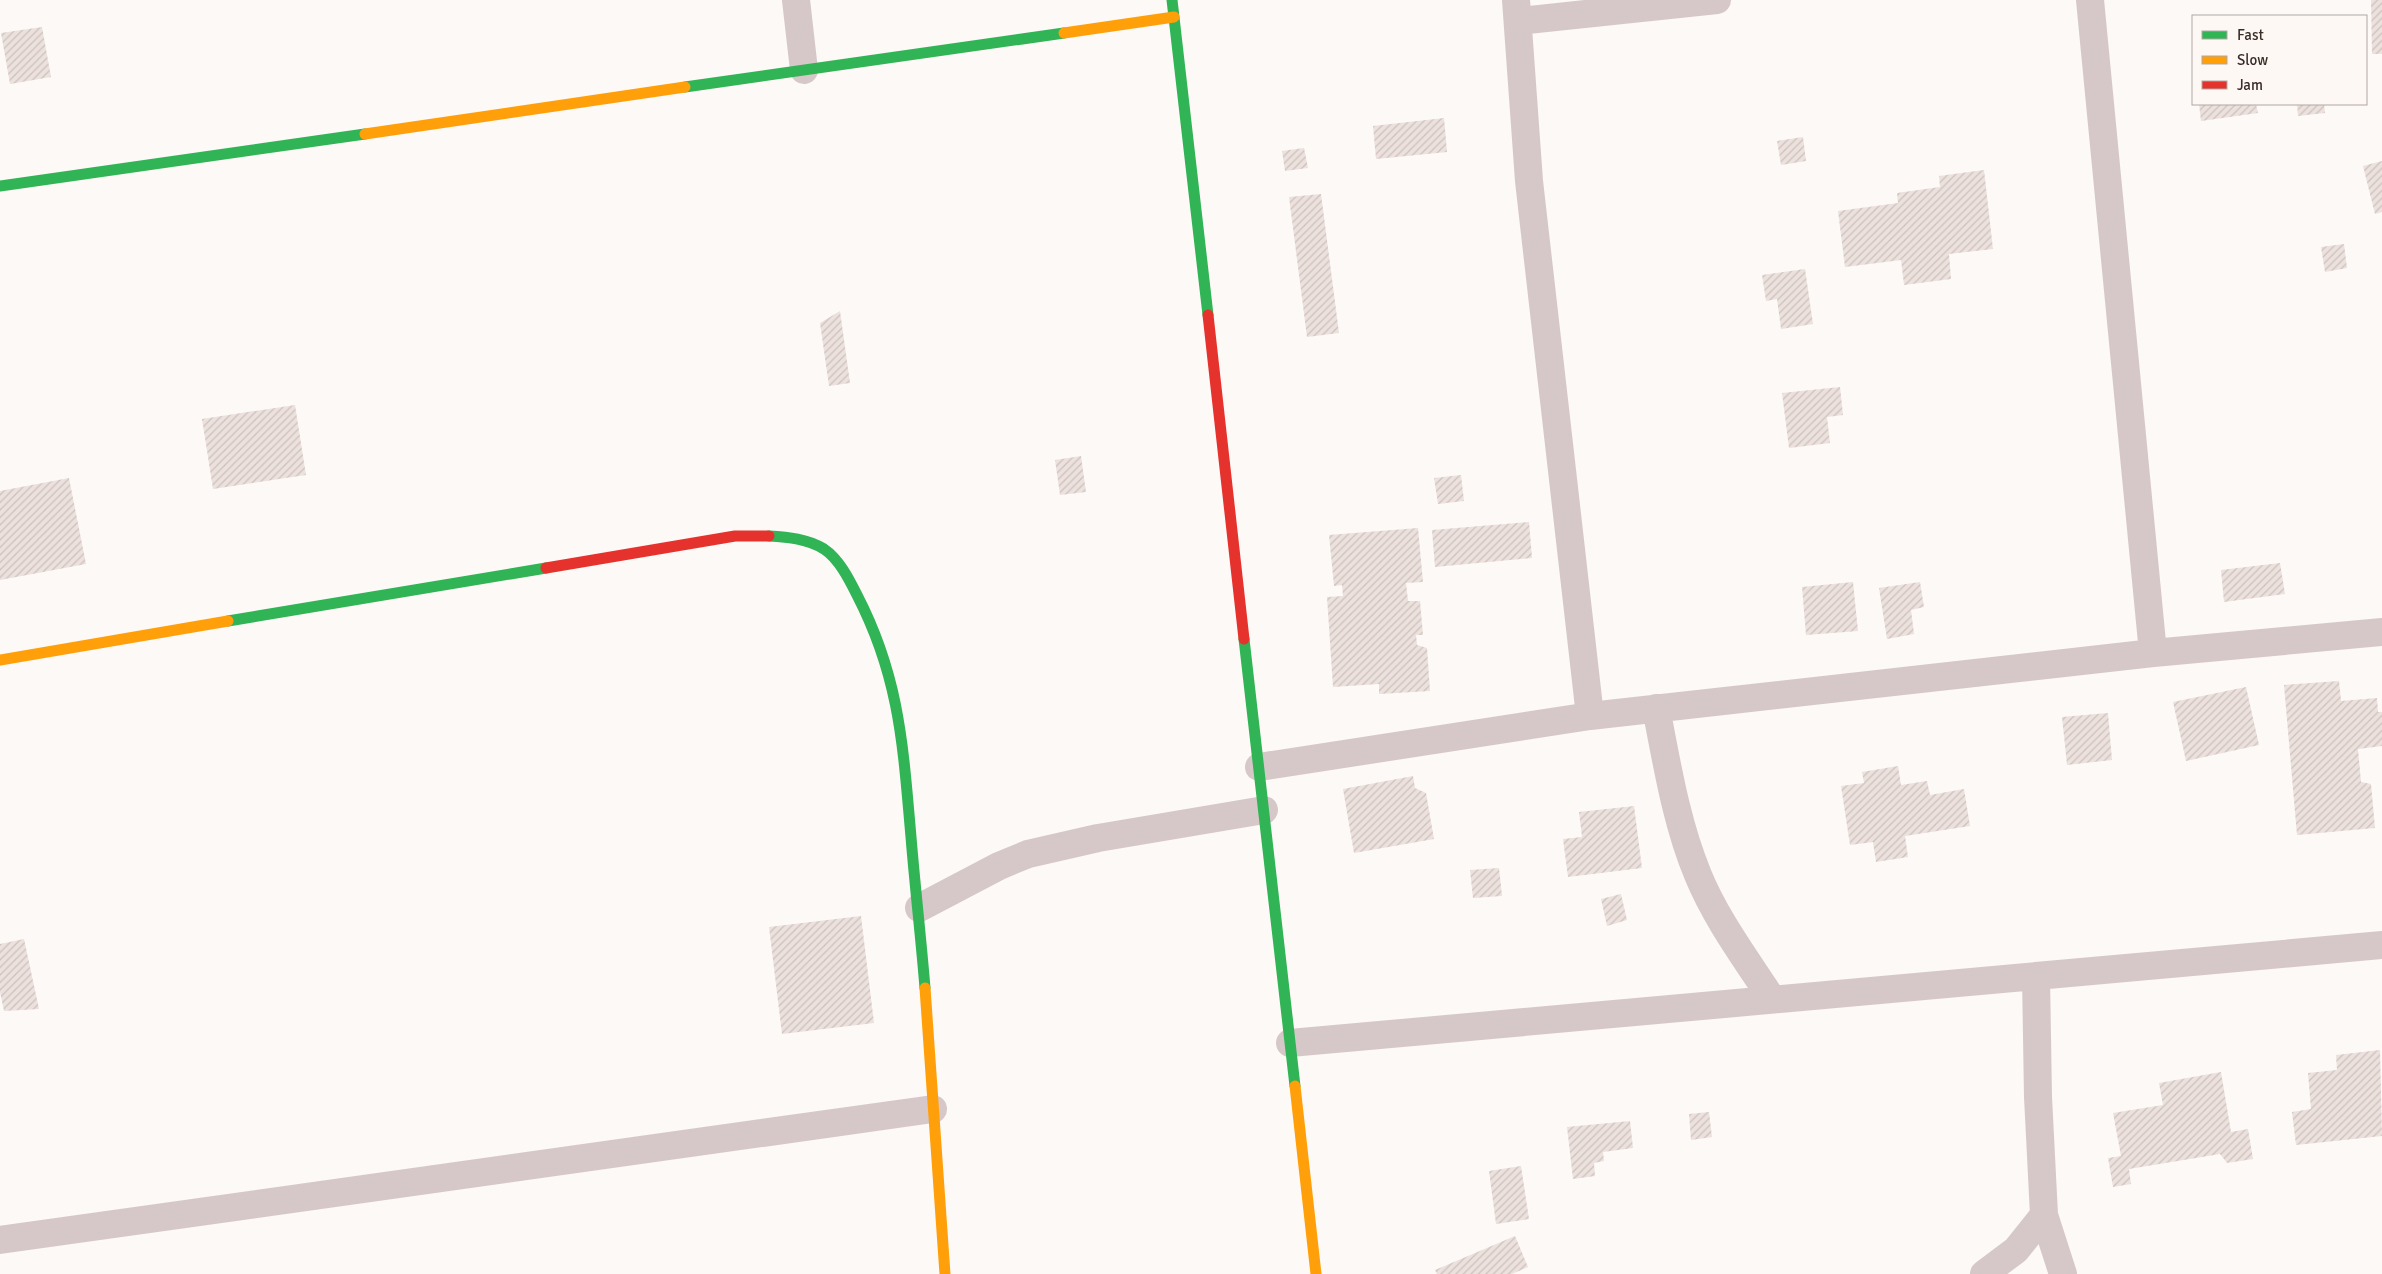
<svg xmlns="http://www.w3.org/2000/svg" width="2382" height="1274" viewBox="0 0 2382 1274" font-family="Signika,sans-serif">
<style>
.building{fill:url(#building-hatch)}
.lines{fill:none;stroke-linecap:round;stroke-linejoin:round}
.street{stroke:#d6c8c9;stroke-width:28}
.fast{stroke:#30b455;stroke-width:11}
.slow{stroke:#ff9f0a;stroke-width:11}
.jam{stroke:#e5322d;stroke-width:11}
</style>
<defs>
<pattern id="building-hatch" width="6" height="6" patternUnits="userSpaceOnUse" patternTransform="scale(1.25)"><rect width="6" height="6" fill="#ece1dc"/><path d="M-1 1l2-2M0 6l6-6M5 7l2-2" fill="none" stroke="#cbc1bd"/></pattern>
</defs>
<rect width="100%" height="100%" fill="#fcf9f7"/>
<path class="building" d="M2371 0H2382V54H2372Z
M42 27 51 77 10 84 1 33Z
M2199 104H2256L2258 113 2201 121Z
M2297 104H2324L2325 113 2298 116Z
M1444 118 1447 152 1376 159 1373 126Z
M1803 137 1806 161 1781 165 1777 141Z
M1304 148 1308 168 1285 171 1282 151Z
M2382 161V212L2375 214 2363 166Z
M1984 170 1993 249 1949 254 1951 279 1904 285 1901 260 1845 267 1838 211 1898 203 1897 193 1940 187 1939 176Z
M1321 194 1339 333 1307 337 1289 197Z
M2344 244 2347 268 2325 272 2321 247Z
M1805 269 1813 324 1781 329 1777 299 1766 301 1762 275Z
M840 311 850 383 829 386 820 323Z
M1840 387 1843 415 1827 417 1830 443 1789 448 1782 393Z
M295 405 306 475 213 489 202 419Z
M1081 456 1086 492 1060 495 1055 460Z
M1461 475 1464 501 1438 504 1434 478Z
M69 478 86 564 0 580V491Z
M1529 522 1532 558 1435 567 1432 530Z
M1418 528 1423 582 1406 583 1408 601H1420L1423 635H1416L1417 645 1427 648 1430 691 1379 694V684L1333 687 1327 597 1343 596 1342 585 1334 586 1329 535Z
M2280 563 2285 594 2224 602 2221 570Z
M1853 582 1858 631 1806 635 1802 587Z
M1920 582 1924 607 1911 610 1914 634 1887 639 1879 588Z
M2339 681 2341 701 2377 698 2378 712H2382V746L2358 749 2361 782 2371 784 2375 828 2297 835 2284 685Z
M2246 687 2259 745 2186 761 2173 702Z
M2108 713 2112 760 2067 765 2062 717Z
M1898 766 1901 785 1927 781 1930 795 1964 789 1970 826 1905 836 1908 857 1876 862 1873 842 1850 845 1841 786 1864 783 1862 772Z
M1413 776 1415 788 1426 793 1434 839 1354 853 1343 789Z
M1634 806 1642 868 1568 877 1563 839 1582 837 1579 812Z
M1499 868 1502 896 1473 898 1470 870Z
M1621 894 1627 920 1607 926 1601 899Z
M861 916 874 1023 782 1034 769 927Z
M24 939 39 1009 4 1011 0 992V944Z
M2380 1050 2382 1136 2296 1145 2292 1112 2311 1109 2308 1073 2337 1070 2336 1055Z
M2221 1072 2231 1132 2248 1129 2253 1159 2227 1163 2220 1154 2129 1169 2131 1184 2113 1187 2108 1158 2121 1156 2113 1113 2163 1105 2159 1083Z
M1709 1112 1712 1137 1691 1140 1689 1114Z
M1630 1121 1633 1148 1603 1152 1604 1161 1594 1163 1595 1176 1573 1179 1567 1127Z
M1521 1166 1529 1219 1496 1224 1489 1171Z
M1515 1236 1528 1267 1512 1274H1437L1435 1270Z"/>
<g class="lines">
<path class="street" d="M796 0 804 70
M1516 0 1529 181 1590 716
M2090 0 2153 653
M1519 21 1717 0
M1656 708C1667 764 1676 822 1698 875 1716 919 1746 959 1772 999
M1259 767 1590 716 2153 653 2382 632
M919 908 999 866 1028 854 1098 838 1264 810
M2036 977 2038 1097 2044 1215 2063 1274
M1290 1043 2382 945
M0 1240 933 1109
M1984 1274 2016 1250 2044 1215"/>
<path class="fast" d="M1172 0 1208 315
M685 87 1064 33
M0 186 365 134
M769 536C788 537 808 539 824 549 839 559 849 579 857 595 900 678 903 747 911 837 915 887 921 938 925 988
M228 621 546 568
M1244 639 1295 1086"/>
<path class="slow" d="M1064 33 1174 17
M365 134 685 87
M0 660 228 621
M925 988 945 1274
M1295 1086 1316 1274"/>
<path class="jam" d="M1208 315 1244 639
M546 568 735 536H769"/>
</g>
<rect x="2192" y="15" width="175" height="90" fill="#fef8f5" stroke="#afa7a3"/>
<rect x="2202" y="31" width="25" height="8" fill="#30b455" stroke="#afa7a3"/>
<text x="2237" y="40" font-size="15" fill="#392d28">Fast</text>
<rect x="2202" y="56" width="25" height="8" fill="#ff9f0a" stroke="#afa7a3"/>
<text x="2237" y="65" font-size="15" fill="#392d28">Slow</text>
<rect x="2202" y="81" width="25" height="8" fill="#e5322d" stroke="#afa7a3"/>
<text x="2237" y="90" font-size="15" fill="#392d28">Jam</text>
</svg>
